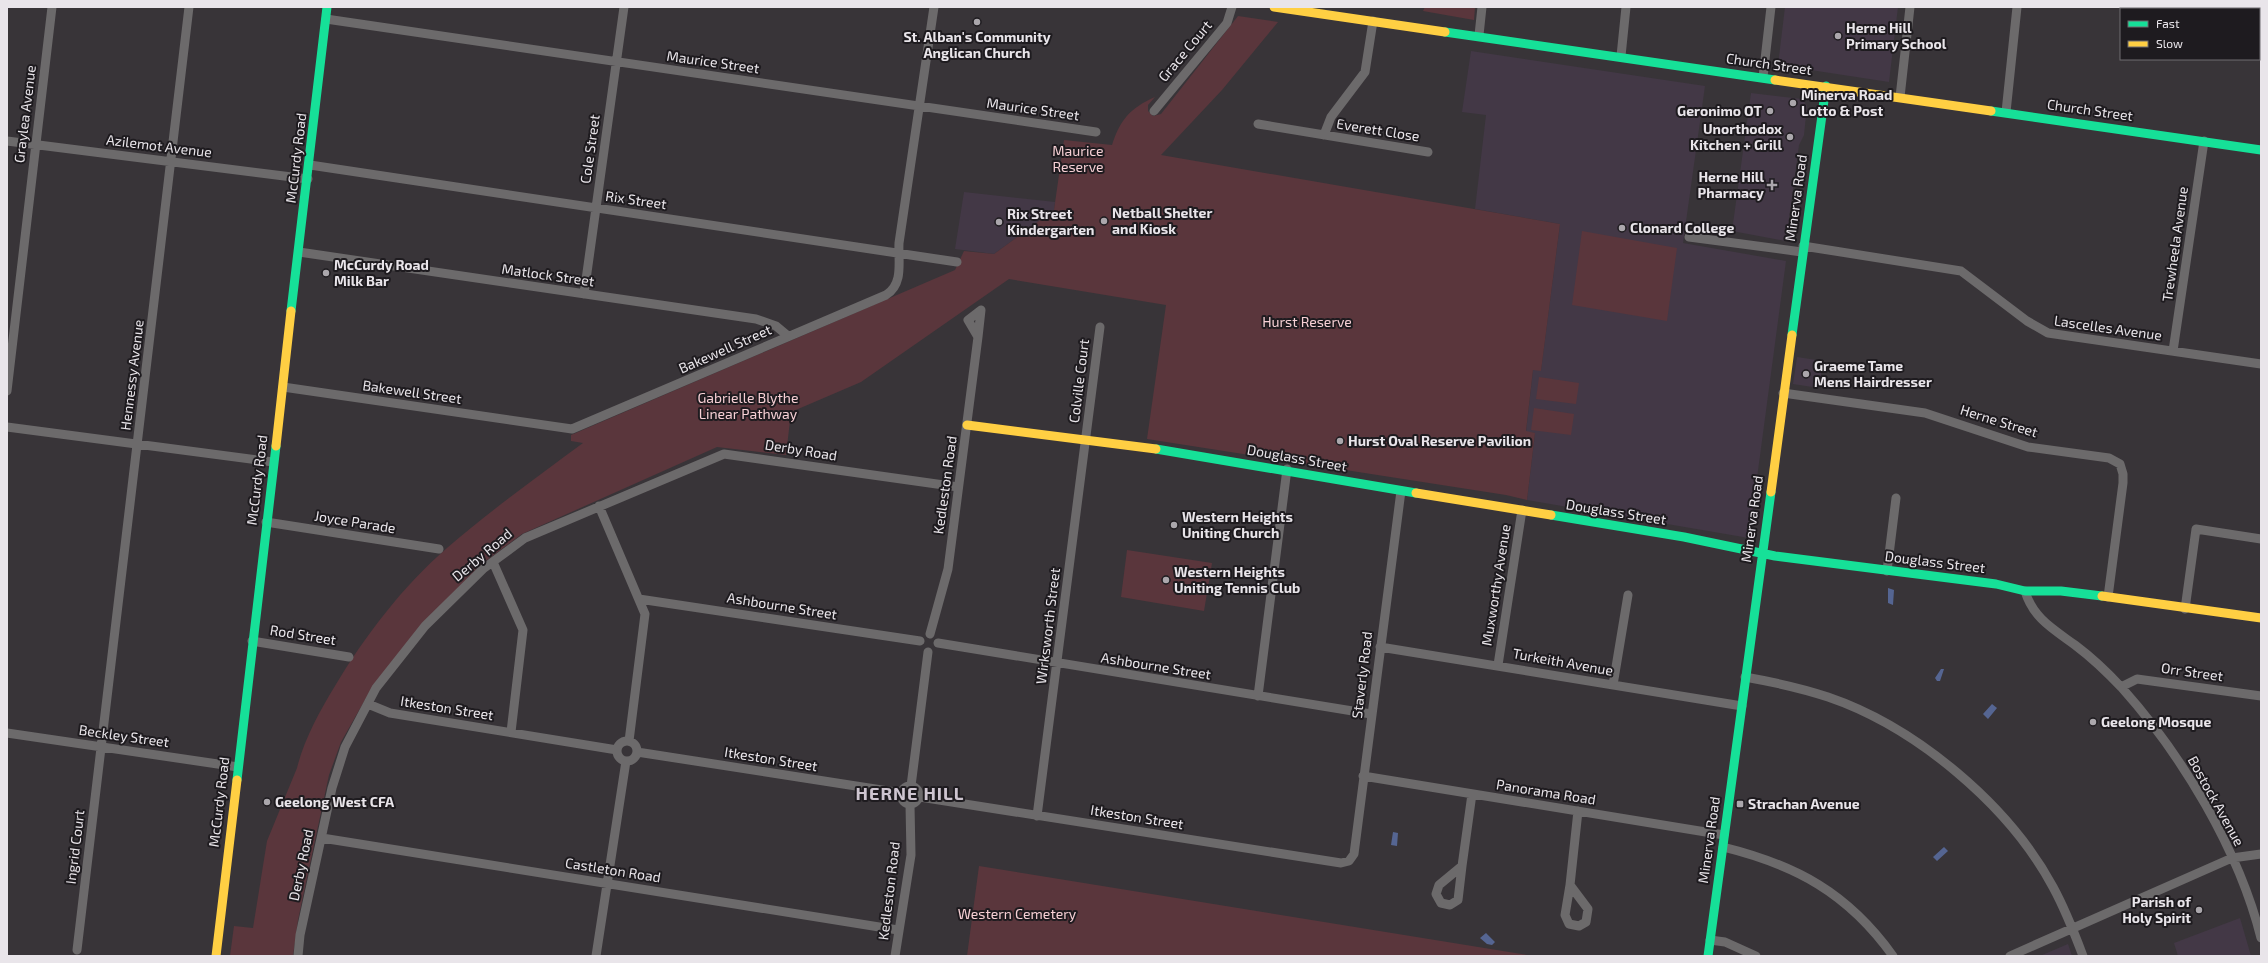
<svg xmlns="http://www.w3.org/2000/svg" width="2268" height="963" viewBox="0 0 2268 963" font-family="'Exo 2',sans-serif">
<style>
.built{fill:#433846}
.green{fill:#5a363c}
.water{fill:#556592}
.lines{fill:none;stroke-linecap:round;stroke-linejoin:round}
.street{stroke:#6c6a6b;stroke-width:9}
.fast{stroke:#16e098;stroke-width:9}
.slow{stroke:#ffcf43;stroke-width:9}
.poi-dot{fill:#aba7ac;stroke:#1e1b1f;stroke-width:1.5}
.labels{text-anchor:middle;stroke-width:4;stroke-linejoin:round;paint-order:stroke}
.poi-label{font-size:14px;font-weight:bold;fill:#e9e5ea;stroke:#1e1b1f;text-anchor:start}
.street-label{font-size:14px;fill:#e9e5ea;stroke:#1e1b1f}
.park-label{font-size:14px;fill:#f7d0d5;stroke:#1e1b1f}
.district-label{font-size:18px;font-weight:bold;letter-spacing:1px;fill:#cec5d0;stroke:#1e1b1f}
</style>
<rect width="100%" height="100%" fill="#383438"/>
<path class="built" d="M1785 7H1898L1889 82 1778 65Z
M1471 51 1705 86 1683 243 1786 261 1749 538 1527 500 1535 433 1526 432 1533 370H1541L1560 224 1475 209 1486 115 1462 112Z
M1751 93 1802 99 1807 106 1804 135 1799 145 1786 241 1732 231Z
M964 192 1055 202 1054 210 994 254 955 249Z
M1797 357 1823 361 1819 388 1793 384Z
M2240 918 2251 956H2178L2174 943Z
M2068 944 2072 956H2040Z"/>
<path class="green" d="M1425 7H1475L1474 20 1423 11Z
M1238 16 1278 22 1222 90 1161 155 1560 224 1541 371 1533 370 1526 431 1535 433 1527 500 1506 495 1147 439 1166 305 1009 279 861 382 791 412 786 455 717 447 522 534 479 566 374 684 341 742 329 775 298 920 293 956H230L234 926 253 928 267 841 297 768C304 740 319 712 335 686 365 636 402 587 447 548 490 511 537 477 583 443L571 441V435L955 270 964 251 994 254 1054 210 1064 140 1112 145C1120 120 1130 108 1155 97L1148 105V111L1153 116 1161 114Z
M1582 231 1677 248 1667 321 1572 305Z
M1539 377 1579 383 1576 404 1536 399Z
M1534 408 1574 414 1571 435 1531 430Z
M1127 550 1212 563 1204 611 1121 597Z
M979 866 1533 956H967Z"/>
<path class="water" d="M1888 588 1894 590 1893 605 1888 603Z
M1941 669H1944L1940 681H1937L1935 678Z
M1992 704 1997 708 1988 719 1983 714Z
M1393 832 1398 833 1397 846 1391 845Z
M1944 847 1948 851 1937 861 1933 857Z
M1486 933 1495 942 1492 945 1487 944 1480 938Z"/>
<g class="lines">
<path class="street" d="M326 19 1096 132
M1479 35 1482 7
M1621 56 1626 7
M1763 77 1771 7
M1900 97 1910 7
M1154 111 1227 23 1232 7
M2006 112 2017 7
M1258 124 1428 152
M1324 135 1331 117 1365 72 1373 21
M7 141 308 179
M310 165 957 262
M1689 237 1802 252
M1803 246 1961 271 2027 321 2048 333 2261 364
M299 252 756 319 776 326 788 336
M584 294 624 7
M2173 351 2204 141
M283 387 572 429 886 295C904 284 898 261 899 243L934 7
M7 391 52 7
M1783 393 1925 413 2028 447 2109 458 2120 464 2123 474V483L2108 597
M7 427 273 462
M599 506 645 614 629 741
M266 522 439 549
M493 562 523 630 511 732
M1887 571 1896 498
M2025 591C2033 618 2053 629 2075 645 2091 657 2108 673 2122 688 2182 755 2239 850 2261 938
M639 599 920 641
M2185 609 2196 529 2261 539
M930 634 948 569 978 337 968 320 981 310 978 337
M252 641 349 657
M938 643 1371 714
M1380 647 1742 706
M1498 665 1522 510
M1745 677C1773 682 1801 688 1828 697 1916 727 2009 805 2053 887 2065 909 2074 932 2083 956
M1613 685 1628 595
M2121 687 2137 679 2261 696
M1258 696 1287 469
M368 704 390 713 617 750
M7 733 238 767
M617 751a10 10 0 1 1 20 0a10 10 0 1 1-20 0Z
M637 752 901 793
M1363 776 1724 835
M901 795a9 9 0 1 1 18 0a9 9 0 1 1-18 0Z
M911 786 928 652
M920 797 1341 863 1349 861 1354 854 1401 491
M1037 816 1100 327
M322 838 898 930
M1723 847C1796 865 1848 893 1893 956
M1462 866 1458 900 1450 905 1441 903 1436 894 1439 885Z
M1462 866 1472 794
M1570 885 1588 909 1586 922 1579 926 1569 924 1565 915Z
M1570 885 1578 811
M1710 940 1725 942 1756 956
M77 950 189 7
M298 956 300 935 332 788 345 747 376 688 425 626 483 569 525 538 724 454 958 487
M596 956 626 761
M895 956 911 855 910 805
M2010 956 2232 858 2261 854"/>
<path class="fast" d="M1445 32 1775 80
M1991 111 2261 150
M291 311 327 7
M1792 335 1826 86
M1156 449 1416 493
M1551 515 1684 537 1775 556 1996 584 2025 591H2061L2102 596
M237 780 276 446
M1708 956 1771 492"/>
<path class="slow" d="M1274 7 1445 32
M1775 80 1991 111
M967 425 1156 449
M276 446 291 311
M1771 492 1792 335
M1416 493 1551 515
M2102 596 2261 618
M216 956 237 780"/>
</g>
<g class="poi-dot">
<circle cx="977" cy="22" r="4"/>
<circle cx="1838" cy="36" r="4"/>
<circle cx="1793" cy="103" r="4"/>
<circle cx="1770" cy="111" r="4"/>
<circle cx="1790" cy="137" r="4"/>
<path d="M1770 179h4v4h4v4h-4v4h-4v-4h-4v-4h4z"/>
<circle cx="1104" cy="221" r="4"/>
<circle cx="999" cy="222" r="4"/>
<circle cx="1622" cy="228" r="4"/>
<circle cx="326" cy="273" r="4"/>
<circle cx="1806" cy="374" r="4"/>
<circle cx="1340" cy="441" r="4"/>
<circle cx="1174" cy="525" r="4"/>
<circle cx="1166" cy="580" r="4"/>
<circle cx="2093" cy="722" r="4"/>
<circle cx="267" cy="802" r="4"/>
<rect x="1736" y="800" width="8" height="8" rx="2"/>
<circle cx="2199" cy="910" r="4"/>
</g>
<g class="labels">
<g class="poi-label">
<text x="1846" y="33">Herne Hill<tspan x="1846" dy="16">Primary School</tspan></text>
<text x="977" y="42" text-anchor="middle">St. Alban's Community<tspan x="977" dy="16">Anglican Church</tspan></text>
<text x="1801" y="100">Minerva Road<tspan x="1801" dy="16">Lotto &amp; Post</tspan></text>
<text x="1762" y="116" text-anchor="end">Geronimo OT</text>
<text x="1782" y="134" text-anchor="end">Unorthodox<tspan x="1782" dy="16">Kitchen + Grill</tspan></text>
<text x="1764" y="182" text-anchor="end">Herne Hill<tspan x="1764" dy="16">Pharmacy</tspan></text>
<text x="1112" y="218">Netball Shelter<tspan x="1112" dy="16">and Kiosk</tspan></text>
<text x="1007" y="219">Rix Street<tspan x="1007" dy="16">Kindergarten</tspan></text>
<text x="1630" y="233">Clonard College</text>
<text x="334" y="270">McCurdy Road<tspan x="334" dy="16">Milk Bar</tspan></text>
<text x="1814" y="371">Graeme Tame<tspan x="1814" dy="16">Mens Hairdresser</tspan></text>
<text x="1348" y="446">Hurst Oval Reserve Pavilion</text>
<text x="1182" y="522">Western Heights<tspan x="1182" dy="16">Uniting Church</tspan></text>
<text x="1174" y="577">Western Heights<tspan x="1174" dy="16">Uniting Tennis Club</tspan></text>
<text x="2101" y="727">Geelong Mosque</text>
<text x="275" y="807">Geelong West CFA</text>
<text x="1748" y="809">Strachan Avenue</text>
<text x="2191" y="907" text-anchor="end">Parish of<tspan x="2191" dy="16">Holy Spirit</tspan></text>
</g>
<g class="street-label">
<text transform="translate(1185 51) rotate(-50)" y="5">Grace Court</text>
<text transform="translate(713 62) rotate(8)" y="5">Maurice Street</text>
<text transform="translate(1769 64) rotate(8)" y="5">Church Street</text>
<text transform="translate(1033 109) rotate(8)" y="5">Maurice Street</text>
<text transform="translate(2090 110) rotate(8)" y="5">Church Street</text>
<text transform="translate(25 114) rotate(-83)" y="5">Graylea Avenue</text>
<text transform="translate(1378 130) rotate(9)" y="5">Everett Close</text>
<text transform="translate(159 146) rotate(7)" y="5">Azilemot Avenue</text>
<text transform="translate(590 149) rotate(-82)" y="5">Cole Street</text>
<text transform="translate(296 158) rotate(-83)" y="5">McCurdy Road</text>
<text transform="translate(1796 198) rotate(-82)" y="5">Minerva Road</text>
<text transform="translate(636 200) rotate(8)" y="5">Rix Street</text>
<text transform="translate(2175 244) rotate(-82)" y="5">Trewheela Avenue</text>
<text transform="translate(548 275) rotate(8)" y="5">Matlock Street</text>
<text transform="translate(2108 328) rotate(8)" y="5">Lascelles Avenue</text>
<text transform="translate(725 349) rotate(-24)" y="5">Bakewell Street</text>
<text transform="translate(132 375) rotate(-83)" y="5">Hennessy Avenue</text>
<text transform="translate(1079 381) rotate(-83)" y="5">Colville Court</text>
<text transform="translate(412 392) rotate(8)" y="5">Bakewell Street</text>
<text transform="translate(1999 421) rotate(17)" y="5">Herne Street</text>
<text transform="translate(801 450) rotate(9)" y="5">Derby Road</text>
<text transform="translate(1297 458) rotate(10)" y="5">Douglass Street</text>
<text transform="translate(257 480) rotate(-83)" y="5">McCurdy Road</text>
<text transform="translate(945 485) rotate(-82)" y="5">Kedleston Road</text>
<text transform="translate(1616 512) rotate(9)" y="5">Douglass Street</text>
<text transform="translate(1752 519) rotate(-82)" y="5">Minerva Road</text>
<text transform="translate(355 522) rotate(9)" y="5">Joyce Parade</text>
<text transform="translate(482 555) rotate(-40)" y="5">Derby Road</text>
<text transform="translate(1935 562) rotate(7)" y="5">Douglass Street</text>
<text transform="translate(1496 585) rotate(-81)" y="5">Muxworthy Avenue</text>
<text transform="translate(782 606) rotate(9)" y="5">Ashbourne Street</text>
<text transform="translate(1048 626) rotate(-83)" y="5">Wirksworth Street</text>
<text transform="translate(303 635) rotate(9)" y="5">Rod Street</text>
<text transform="translate(1563 662) rotate(10)" y="5">Turkeith Avenue</text>
<text transform="translate(1156 666) rotate(9)" y="5">Ashbourne Street</text>
<text transform="translate(2192 672) rotate(8)" y="5">Orr Street</text>
<text transform="translate(1362 675) rotate(-83)" y="5">Staverly Road</text>
<text transform="translate(447 708) rotate(9)" y="5">Itkeston Street</text>
<text transform="translate(124 736) rotate(8)" y="5">Beckley Street</text>
<text transform="translate(771 759) rotate(9)" y="5">Itkeston Street</text>
<text transform="translate(1546 792) rotate(9)" y="5">Panorama Road</text>
<text transform="translate(2216 801) rotate(61)" y="5">Bostock Avenue</text>
<text transform="translate(219 802) rotate(-83)" y="5">McCurdy Road</text>
<text transform="translate(1137 817) rotate(9)" y="5">Itkeston Street</text>
<text transform="translate(1709 840) rotate(-82)" y="5">Minerva Road</text>
<text transform="translate(75 847) rotate(-83)" y="5">Ingrid Court</text>
<text transform="translate(301 865) rotate(-78)" y="5">Derby Road</text>
<text transform="translate(613 870) rotate(9)" y="5">Castleton Road</text>
<text transform="translate(889 891) rotate(-83)" y="5">Kedleston Road</text>
</g>
<g class="park-label">
<text x="1078" y="156">Maurice<tspan x="1078" dy="16">Reserve</tspan></text>
<text x="1307" y="327">Hurst Reserve</text>
<text x="748" y="403">Gabrielle Blythe<tspan x="748" dy="16">Linear Pathway</tspan></text>
<text x="1017" y="919">Western Cemetery</text>
</g>
<g class="district-label">
<text x="910" y="800">HERNE HILL</text>
</g>
</g>
<rect width="2268" height="963" fill="none" stroke="#e9e5ea" stroke-width="16"/>
<rect x="2120" y="8" width="140" height="52" fill="#1e1b1f" stroke="#6f6c70"/>
<rect x="2128" y="21" width="20" height="6" fill="#16e098" stroke="#6f6c70"/>
<text x="2156" y="28" font-size="12" fill="#e9e5ea">Fast</text>
<rect x="2128" y="41" width="20" height="6" fill="#ffcf43" stroke="#6f6c70"/>
<text x="2156" y="48" font-size="12" fill="#e9e5ea">Slow</text>
</svg>
